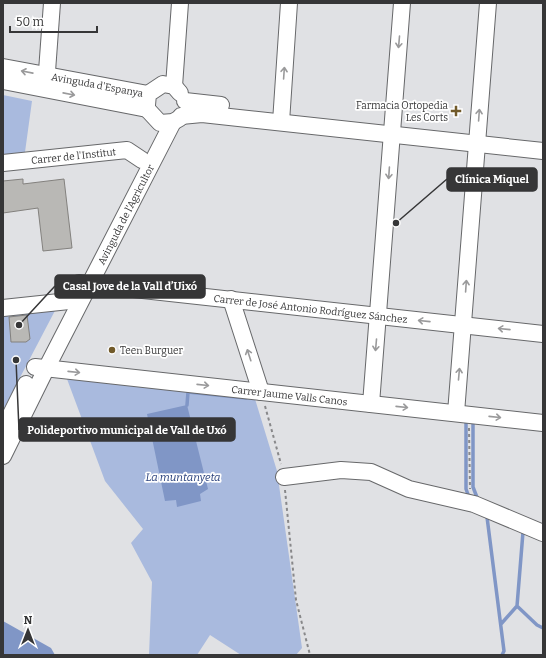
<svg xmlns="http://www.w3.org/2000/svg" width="546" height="658" viewBox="0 0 546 658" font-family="Bitter,serif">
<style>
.green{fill:#a9bade}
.water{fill:#8096c6}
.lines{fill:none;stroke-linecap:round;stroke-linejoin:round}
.stream{stroke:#8096c6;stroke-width:3.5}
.building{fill:#b9b8b5;stroke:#83817e}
.minor-casing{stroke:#67686a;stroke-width:18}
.path{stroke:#88888a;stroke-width:2;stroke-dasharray:3 3;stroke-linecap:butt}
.minor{stroke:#fff;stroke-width:16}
.oneway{stroke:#9a9a9b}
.poi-dot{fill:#715a2a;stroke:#fff;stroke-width:1.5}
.labels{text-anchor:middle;stroke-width:3.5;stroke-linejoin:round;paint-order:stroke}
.street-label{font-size:10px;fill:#363637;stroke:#fff}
.poi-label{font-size:10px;fill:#363637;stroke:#fff;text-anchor:end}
.water-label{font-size:11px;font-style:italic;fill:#263e7a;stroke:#fff}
.leader{fill:none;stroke:#363637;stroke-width:1.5}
.callout-dot{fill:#363637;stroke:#fff;stroke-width:1.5}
.callout{fill:#363637;stroke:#363637;stroke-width:1.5}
.callout-label{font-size:11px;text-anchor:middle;font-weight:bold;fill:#fff}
</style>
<rect width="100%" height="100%" fill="#e0e1e4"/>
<path class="green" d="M3 95 32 101 25 152 3 155Z
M59 303 3 410V310Z
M67 379 255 399 277 471 302 648 296 655H241L210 635 197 655H149L152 582 131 543 143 529 105 481Z"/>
<path class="water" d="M187 405 208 489 200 494 201 501 177 507 176 500 165 501 147 414Z
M3 621 51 648 55 655H3Z"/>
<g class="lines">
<path class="stream" d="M187 405 188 392 246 398
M466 419V489L469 497
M473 420V487L478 500
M487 517 504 651 502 655
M517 606 537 625 543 628
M501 624 517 606 523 532"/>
</g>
<path class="building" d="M23 179V184L64 179 72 248 43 251 38 208 3 213V181Z
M27 315 30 339 26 342H11L9 317Z"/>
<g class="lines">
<g class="minor-casing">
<g id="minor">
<path id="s1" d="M3 67 148 94"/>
<path d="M3 81 147 109"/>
<path d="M46 85 52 3"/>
<path d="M174 86 180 3"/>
<path d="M185 101 221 105"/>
<path d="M147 105 148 94 163 84 174 86 180 93"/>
<path d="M147 109 160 123 173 122 180 118"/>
<path d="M181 116 202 114 543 151"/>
<path d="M281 122 289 3"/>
<path id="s2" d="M3 163 127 150 142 160"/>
<path id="s3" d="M79 283 543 334"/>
<path d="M231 299 261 392"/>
<path d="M3 308 69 301"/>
<path id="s4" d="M35 367 543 423"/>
<path d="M371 404 402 3"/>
<path d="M456 413 488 3"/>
<path d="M3 430 26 384"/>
<path id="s5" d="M3 456 46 369 173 122"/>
<path d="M284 477 341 470 371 472 409 489 474 504 543 533"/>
</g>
</g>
<path class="path" d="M265 406 281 464
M469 428 470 489
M285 490 296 600 310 655"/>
<use href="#minor" class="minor"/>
</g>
<defs><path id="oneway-shaft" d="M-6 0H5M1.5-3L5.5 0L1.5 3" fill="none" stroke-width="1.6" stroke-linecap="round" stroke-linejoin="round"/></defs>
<g class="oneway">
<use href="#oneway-shaft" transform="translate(399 42) rotate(95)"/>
<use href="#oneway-shaft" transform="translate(27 72) rotate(-169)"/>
<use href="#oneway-shaft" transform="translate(284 73) rotate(-86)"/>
<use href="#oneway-shaft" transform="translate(69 94) rotate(11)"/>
<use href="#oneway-shaft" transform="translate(479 115) rotate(-86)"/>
<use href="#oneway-shaft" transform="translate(389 173) rotate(94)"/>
<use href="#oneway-shaft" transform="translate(466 286) rotate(-86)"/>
<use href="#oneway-shaft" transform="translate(424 321) rotate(-174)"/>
<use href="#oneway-shaft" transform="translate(504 329) rotate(-174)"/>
<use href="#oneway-shaft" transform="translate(376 345) rotate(95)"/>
<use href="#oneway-shaft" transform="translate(249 355) rotate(-108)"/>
<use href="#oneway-shaft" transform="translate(74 372) rotate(6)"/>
<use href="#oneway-shaft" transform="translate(459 374) rotate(-85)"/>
<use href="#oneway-shaft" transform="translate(203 385) rotate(6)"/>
<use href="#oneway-shaft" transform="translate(402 407) rotate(6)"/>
<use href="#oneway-shaft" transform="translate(495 417) rotate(6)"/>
</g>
<g class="poi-dot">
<path d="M454 105h4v4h4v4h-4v4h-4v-4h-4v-4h4z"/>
<circle cx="112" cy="350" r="4"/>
</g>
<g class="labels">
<g class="street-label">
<text dy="4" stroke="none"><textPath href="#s1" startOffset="96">Avinguda d'Espanya</textPath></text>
<text dy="4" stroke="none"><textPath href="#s2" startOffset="71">Carrer de l'Institut</textPath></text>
<text dy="4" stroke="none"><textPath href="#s5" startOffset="271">Avinguda de l'Agricultor</textPath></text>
<text dy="4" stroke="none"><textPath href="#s3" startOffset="233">Carrer de José Antonio Rodríguez Sánchez</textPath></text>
<text dy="4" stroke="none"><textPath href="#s4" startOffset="256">Carrer Jaume Valls Canos</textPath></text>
</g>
<g class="poi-label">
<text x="448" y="109">Farmacia Ortopedia<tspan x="448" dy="12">Les Corts</tspan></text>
<text x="120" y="354" text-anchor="start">Teen Burguer</text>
</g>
<g class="water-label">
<text x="183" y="481">La muntanyeta</text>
</g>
</g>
<path class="leader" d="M396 223L447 179M19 325L55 286M16 360L19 430"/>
<g class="callout-dot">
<circle cx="396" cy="223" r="4"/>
<circle cx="19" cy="325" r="4"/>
<circle cx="16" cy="360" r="4"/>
</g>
<g class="callout">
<rect x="447" y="168" width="90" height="23" rx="4"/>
<rect x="55" y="275" width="150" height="23" rx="4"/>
<rect x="19" y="418" width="216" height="23" rx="4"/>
</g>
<g class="callout-label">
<text x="492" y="183">Clínica Miquel</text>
<text x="130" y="290">Casal Jove de la Vall d’Uixó</text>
<text x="127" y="434">Polideportivo municipal de Vall de Uxó</text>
</g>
<rect width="546" height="658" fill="none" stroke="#363637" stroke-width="8"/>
<g transform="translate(28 630)" stroke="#ffffff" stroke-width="3" paint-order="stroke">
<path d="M0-3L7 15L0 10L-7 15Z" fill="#363637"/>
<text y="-6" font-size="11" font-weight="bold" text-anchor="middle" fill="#363637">N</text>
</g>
<path d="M10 26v6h87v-6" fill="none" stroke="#363637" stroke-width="2"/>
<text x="16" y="26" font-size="12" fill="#363637" stroke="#ffffff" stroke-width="3" paint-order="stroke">50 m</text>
</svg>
